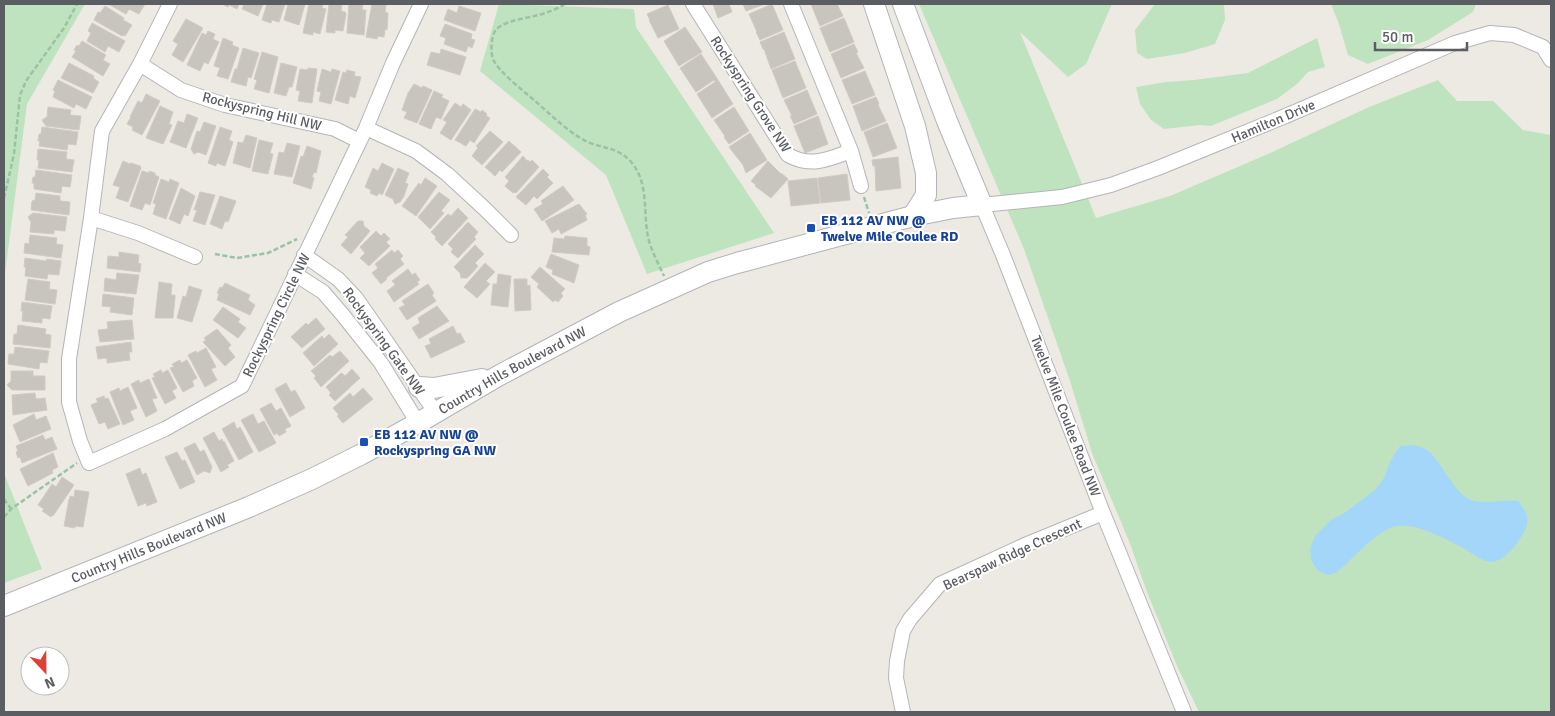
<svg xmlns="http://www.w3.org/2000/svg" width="1555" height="716" viewBox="0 0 1555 716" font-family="Signika,sans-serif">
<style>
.green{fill:#c0e3bf}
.water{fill:#a4d6fa}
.building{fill:#c8c5bf;stroke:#d1cbc1}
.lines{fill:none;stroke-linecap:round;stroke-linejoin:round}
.street-casing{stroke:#b3b5b9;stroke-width:16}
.secondary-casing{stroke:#b1b5b9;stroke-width:22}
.path{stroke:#99c3a4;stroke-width:2.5;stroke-dasharray:5 2.5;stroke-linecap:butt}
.street{stroke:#fff;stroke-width:14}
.secondary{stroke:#fff;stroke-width:20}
.transit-dot{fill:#1a4fb4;stroke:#fff;stroke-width:2}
.labels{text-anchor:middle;stroke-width:4;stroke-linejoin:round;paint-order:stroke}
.street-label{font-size:14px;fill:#5a5e62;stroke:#fff}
.transit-label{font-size:14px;font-weight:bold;fill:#164399;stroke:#fff;text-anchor:start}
</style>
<rect width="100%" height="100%" fill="#eceae2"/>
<path class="green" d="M4 4H85L27 104 4 281Z
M499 4 634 9 636 27 774 233 647 274 606 175 480 71Z
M919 4H1112L1086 64 1068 77 1020 32 1096 218 1170 196 1268 154 1369 107 1438 80 1457 101H1493L1523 130 1551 135V712H1199L1177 666 1147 592 1129 541 1092 453 1069 378 1024 249Z
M1155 4H1224L1225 20 1215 44 1185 53 1147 59 1137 53 1135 30Z
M1331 4H1476L1473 12 1428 40 1368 64 1348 55 1339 24Z
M1317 38 1325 67 1308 72 1297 84 1277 99 1211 126 1200 125 1164 129 1151 120 1140 104 1136 87 1166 82 1194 80 1248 73Z
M4 473 42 569 4 583Z"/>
<path class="water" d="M1412 445C1417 446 1423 447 1427 450 1442 461 1454 494 1471 500 1486 505 1503 499 1518 501 1526 511 1531 519 1524 532 1519 542 1505 561 1492 562 1482 562 1472 553 1465 549 1448 540 1415 522 1396 526 1377 530 1352 560 1336 573L1328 575 1318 571 1311 560 1310 548 1315 536 1331 520 1343 514 1375 490 1384 478 1390 462 1400 446Z"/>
<path class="building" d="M108 4H145L139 14 129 9 126 14Z
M222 4H239L237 9 229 5 228 7Z
M244 4H263L258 16 242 9Z
M267 4H285L279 22 272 20 271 23 262 20Z
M288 4H305L299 25 284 20Z
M309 4H323L322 8 326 9 320 34 313 32V35L303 33Z
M329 4H342L341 11 345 12 346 14 343 31 335 30V33L326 32Z
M349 4H363L362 10H366L364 35 347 33Z
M372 4H386L385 12 388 13 387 30 385 29 384 37 378 36 377 39 366 37Z
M713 4H729L732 12 718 18Z
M743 4H765L746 11Z
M772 4 783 30 760 40 756 32H757L749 14Z
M811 4H837L843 16 820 26Z
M668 5 679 29 658 38 649 20H650L647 14Z
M105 6 124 18 123 20 132 25 125 36 123 35 122 36 94 20 98 12 100 13Z
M459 6 481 13 475 31 444 20 448 9 457 13Z
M844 18 854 42 830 52 820 28Z
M186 19 203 28 183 62 172 55 178 44 173 41Z
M92 23 125 41 119 52 108 46 105 52 87 41 91 33 88 31Z
M445 24 472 34 471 39 475 40 472 48 468 46 466 52 444 44 446 38 440 36Z
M685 27 702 52 679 66 664 41Z
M208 31 215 34 213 39 219 42 208 64 204 62 200 71 187 65 202 33 206 35Z
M784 32 795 59 771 69 764 49H763L760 42Z
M223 38 233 42 232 45 239 48 228 79 217 76 220 68 214 66Z
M82 41 106 55 103 60 110 64 103 76 72 57 76 51 74 50 77 45 79 46Z
M854 44 858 52 856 53 864 68 841 78 831 54Z
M243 48 259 53 251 78 248 77 246 86 231 82 235 69H237Z
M441 49 466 57 460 75 427 65 431 52 440 54Z
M262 52 278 57 269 93 254 89 257 80 254 79Z
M701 54 718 80 715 82 714 80 696 92 680 68Z
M795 61 806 88 783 98 772 70Z
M69 63 94 76 93 78 99 82 93 93 61 78Z
M281 63 297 67 292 87H289L286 96 274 93Z
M308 68 317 69 312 103 298 101 300 91 296 90 300 69 308 70Z
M322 69 331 72 332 69 340 71 331 104 319 101 321 92 317 91Z
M347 70 355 72 354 76 361 77 355 98 350 96 348 104 335 100 343 72 346 73Z
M865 71 875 95 852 104 842 80Z
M58 80 92 97 86 109 76 104 74 108 53 97 55 91 53 90Z
M718 80 733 104 712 118 697 94Z
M414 84 422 88 423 86 432 90 417 123 404 118 407 112 402 110 408 93Z
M807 90 817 114 794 124 790 116H792L784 100Z
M434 91 443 95 441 97 449 101 441 119 436 117 431 129 419 124Z
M146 94 160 101 142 135 132 130 133 127 127 124 131 117H130L138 101 142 103Z
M876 97 879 104 878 105 886 121 862 131 853 106Z
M455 103 461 107 463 104 471 110 451 140 440 133 447 122 443 120Z
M160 106 173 112 169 124 172 125 163 144 146 138Z
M48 107 71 110 70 115 81 116 79 130 46 126 42 120 47 117Z
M734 107 749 131 729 144 724 137 725 136 714 120Z
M475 109 481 112 482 110 487 114 486 116 490 118 474 143 470 140 466 146 455 140Z
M187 114 198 118 186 148 170 142 178 121 184 123Z
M818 116 828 144 805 153 794 126Z
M204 122 216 126 206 155 198 152 194 154 191 149 197 131 200 132Z
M887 123 897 148 873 157 864 132Z
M42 127 78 132 76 145 68 144 67 150 39 146 40 141H38L39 134H41Z
M220 127 232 131 229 140 233 142 225 166 217 163 216 166 208 163Z
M490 131 503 142 482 165 472 156 478 148 476 146Z
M750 133 767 160 746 173 743 165 729 147Z
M246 135 257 138 250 168 233 163 238 142 243 143Z
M259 140 273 143 270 153 273 154 268 174 252 171Z
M509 141 521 152 502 172 500 170 495 176 485 167Z
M287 143 300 146 292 177 274 174 279 152 284 153Z
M307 146 321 151 316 173 314 172 312 177 314 178 311 189 293 183 301 156 303 157Z
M38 149 67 152 66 159 74 160 72 172 38 168 39 160H37Z
M523 156 527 161 528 160 530 162 532 160 539 167 516 193 515 192 513 193 505 186 509 181 505 177Z
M898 157 901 188 876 191 875 166H873L872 160Z
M123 161 130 164 131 163 140 166 141 168 128 202 116 198 120 187 113 185Z
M768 161 781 174V173L788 179 771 198 755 186 756 185 751 181Z
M382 163 394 169 382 195 379 193 377 196 370 193 371 190 365 187 373 168 378 171Z
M398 168 409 173 405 183 408 184 404 196 400 202 395 204 393 199 385 195Z
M543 169 549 175 547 177 553 183 537 199 534 196 526 205 516 197Z
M36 170 72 175 70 187 62 186 61 193 34 189V183H32L33 177H35Z
M142 171 149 173V171L155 173V175L159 177 150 205 145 203 142 210 130 206Z
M847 174 850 200 821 203 818 178Z
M425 178 437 186 416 216 402 206 419 183 421 185Z
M817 178 820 203 791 206 788 181Z
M161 179 169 182 170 179 179 183 166 219 153 214 156 204 153 203Z
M563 186 574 200 542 221 534 209 543 204 541 201Z
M181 188 195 196 188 216 184 214 180 224 169 219Z
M200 192 215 195 205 225 193 221 197 210H194Z
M439 192 450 200 441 211 444 213 430 229 418 217Z
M36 193 60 196V201L70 202 69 215 31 210 32 201 35 200Z
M220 196 236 201 228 222 225 221 222 229 210 224Z
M579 204 587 214 585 215 587 220 561 234 559 229 552 233 545 221Z
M458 208 468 218 442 246 435 239 436 237 431 232 448 214 451 216Z
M33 213 67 217 65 231 54 230V234L30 232 31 222 28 217Z
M358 221H363L364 226 370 231 351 254 341 245 348 237 345 235Z
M468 222 478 232 474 237 476 239 458 258 451 252 453 249 448 244Z
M376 231 381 236 384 233 390 239 386 242 390 246 369 266 360 258 365 253 360 247Z
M30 235 57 238 56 244 63 245 61 258 24 253 25 243 29 244Z
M565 236 587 238V246L590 247 589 255 552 252 554 238 564 239Z
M475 245 484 254 475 263 478 266 472 273 467 278H461L460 273 454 267Z
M392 250 394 253 398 250 403 256 400 259 404 264 386 278 387 279 381 284 372 273 378 268 375 264Z
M119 252 139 255 138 263 141 264 140 272 107 268 108 256 119 257Z
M551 254 579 265 574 283 552 274 553 270 546 267Z
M25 258 46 261 47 259 61 261 59 275 48 274 47 279 25 276 26 267H24Z
M485 263 495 272 486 281 490 284 477 298 464 287Z
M540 267 565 289 561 293 563 296 558 302 555 300 553 302 537 287 539 284 531 277Z
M408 269 412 275 415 273 420 280 417 282 419 284 394 302 387 291 395 285V284L392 281Z
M117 273 139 275 136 294 104 291 105 278 116 280Z
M498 274 511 276 508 307 491 305 493 284H497Z
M28 279 50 282 49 289 57 290 55 304 25 300Z
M514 279H527V286L530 285 531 310 515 311Z
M159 282 172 284 171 295H175V298L173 318H155Z
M225 283 250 295 248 300 255 305 250 315 217 300 219 294 217 293 220 287 222 288Z
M428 284 434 293 432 295 436 301 407 320 399 308 405 305 402 301Z
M189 286 202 290 192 322 177 318 183 296 186 297Z
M103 294 134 298 132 315 110 312 111 307 102 306Z
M22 302 52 306 50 319 42 318V323L22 321 23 311H21Z
M437 306 449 321 419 339 412 328 420 323 418 318Z
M223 307 240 319 238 322 246 328 238 338 213 320Z
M316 318 325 329 302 348 291 337 306 323 308 325Z
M132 320 134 339 100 342 98 330 108 329 107 322Z
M18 325 46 329 45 334 51 335 50 348 13 344 14 334H17Z
M453 326 457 334 460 333 465 342 431 358 425 346 431 344 429 339Z
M217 329 231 345 228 348 235 357 225 366 203 342 206 340 204 338Z
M329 334 338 344 314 366 303 353 322 336 324 339Z
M131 342 132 352H129L130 360 107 363V358L98 359 96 347Z
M15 347 49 351 47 363 40 362 39 369 8 364 9 354H14Z
M206 348 216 367 211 369 217 380 205 387 188 355 196 351 197 353Z
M340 351 349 361 321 387 314 378 316 376 311 371 330 355 332 357Z
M180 360 181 363 187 360 197 378 192 381 194 386 183 392 170 368 174 367 172 364Z
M352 369 360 378 335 401 329 395 331 393 326 387 340 374 342 373 345 376Z
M161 370 162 373 168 370 177 388 172 391 176 398 165 404 152 378 155 377 153 374Z
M11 371H33V376H45V390H12L7 385 11 381Z
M149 379 157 398 152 399 157 411 146 417 131 384 139 380 140 383Z
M286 383 291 392 295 390 305 408 290 417 275 389Z
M128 387 137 408 130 411 134 420 123 425 110 392 119 388 120 391Z
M363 388 373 399 343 423 337 416 339 415 333 408 350 393 353 397Z
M35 393 36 399 45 398 47 410 13 415 12 395Z
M104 396 105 399 108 398 120 424 108 429 105 422 99 424 91 405 98 402 96 399Z
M271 403 276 411 281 408 291 426 285 429 286 432 279 436 277 433 274 435 260 409Z
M34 414 36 420 46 416 51 429 20 442 13 425Z
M253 414 258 424 264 421 276 443 259 452 241 420Z
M234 422 237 429 240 427 253 452 239 460 222 429Z
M214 432 219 441 222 439 223 442 224 441 234 461 227 465 229 467 221 472 203 438Z
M43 435 45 440 52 437 57 449 22 463 20 457 18 458 16 452 18 451 16 446Z
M195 443 200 452 204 450 212 467 210 473 204 471 197 475 184 448Z
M177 452 182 461 185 460 195 482 180 489 165 457Z
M53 453 58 467 52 470 53 473 28 486 20 469Z
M140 468 142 475 146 473 157 502 147 506 146 503 138 506 126 474Z
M62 477 74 485 53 516 52 515 51 517 42 511 44 509 38 505 52 484 56 487Z
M75 490 89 492 83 527 75 526V528L64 526 69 499H70V496L74 497Z"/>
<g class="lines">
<g class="street-casing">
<path id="street" d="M170 4 140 64 102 131 91 218 69 359V402L80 441 89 463 165 429 242 386 366 128 393 63 421 4
M693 4 788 155C811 168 829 159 851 151
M791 4 851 151 861 186
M140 64 181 90 225 105 335 129 359 141
M366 128 416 151 447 174 485 209 511 235
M91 218 138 233 195 257
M304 255 338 279 356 298 436 413
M295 274 323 292 342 314 381 363 418 423
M903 712 896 678 897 661 903 631 910 619 940 584 1025 545 1103 513
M1184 712 1103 513 1003 255 982 205 1062 197 1111 185 1158 168 1288 115 1455 43 1490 33 1514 35 1543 47 1551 60"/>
</g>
<g class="secondary-casing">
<g id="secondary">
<path d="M874 4 915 126 926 173V195L913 216"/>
<path d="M419 387 434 388 482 379"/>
<path id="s1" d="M4 606 249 507 312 479 360 455 418 423 498 376 619 312 708 272 737 263 913 216 953 208 982 205 947 121 903 4"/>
</g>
</g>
<path class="path" d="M565 4C560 7 554 10 548 12 535 18 503 19 495 31 491 38 490 55 494 61 501 74 524 91 535 101 550 114 565 129 582 139 601 150 617 145 632 163 649 184 643 212 648 237 651 250 658 263 664 276
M864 197 869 213
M4 198 14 154 20 95 26 81 64 28 77 4
M215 254 237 258 268 253 297 239
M4 499 11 509
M4 517 11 509 77 463"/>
<use href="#street" class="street"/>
<use href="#secondary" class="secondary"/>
</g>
<g class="transit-dot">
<rect x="806" y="223" width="10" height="10" rx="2.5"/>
<rect x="359" y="437" width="10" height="10" rx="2.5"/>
</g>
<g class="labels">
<g class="street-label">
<text transform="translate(751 94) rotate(57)" y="5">Rockyspring Grove NW</text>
<text transform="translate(262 111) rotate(14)" y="5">Rockyspring Hill NW</text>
<text transform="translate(1273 121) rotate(-23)" y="5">Hamilton Drive</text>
<text transform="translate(276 315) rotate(-64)" y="5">Rockyspring Circle NW</text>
<text transform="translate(384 341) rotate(54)" y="5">Rockyspring Gate NW</text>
<text dy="5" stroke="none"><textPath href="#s1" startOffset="561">Country Hills Boulevard NW</textPath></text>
<text transform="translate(1066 416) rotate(69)" y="5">Twelve Mile Coulee Road NW</text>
<text dy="5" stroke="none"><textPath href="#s1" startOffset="156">Country Hills Boulevard NW</textPath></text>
<text transform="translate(1012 554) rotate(-25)" y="5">Bearspaw Ridge Crescent</text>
</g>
<g class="transit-label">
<text x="821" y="225">EB 112 AV NW @<tspan x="821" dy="16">Twelve Mile Coulee RD</tspan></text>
<text x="374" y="439">EB 112 AV NW @<tspan x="374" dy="16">Rockyspring GA NW</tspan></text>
</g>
</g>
<rect width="1555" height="716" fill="none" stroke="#5a5e62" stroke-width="10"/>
<g transform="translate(45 671) rotate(158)"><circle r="24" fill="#ffffff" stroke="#bdbfc0"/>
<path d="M0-4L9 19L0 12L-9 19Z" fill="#df4035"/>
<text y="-8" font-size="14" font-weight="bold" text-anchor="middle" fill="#5a5e62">N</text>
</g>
<path d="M1375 42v8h92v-8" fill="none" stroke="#5a5e62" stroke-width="2.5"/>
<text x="1382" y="42" font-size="15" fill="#5a5e62" stroke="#ffffff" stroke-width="4" paint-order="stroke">50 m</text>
</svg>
